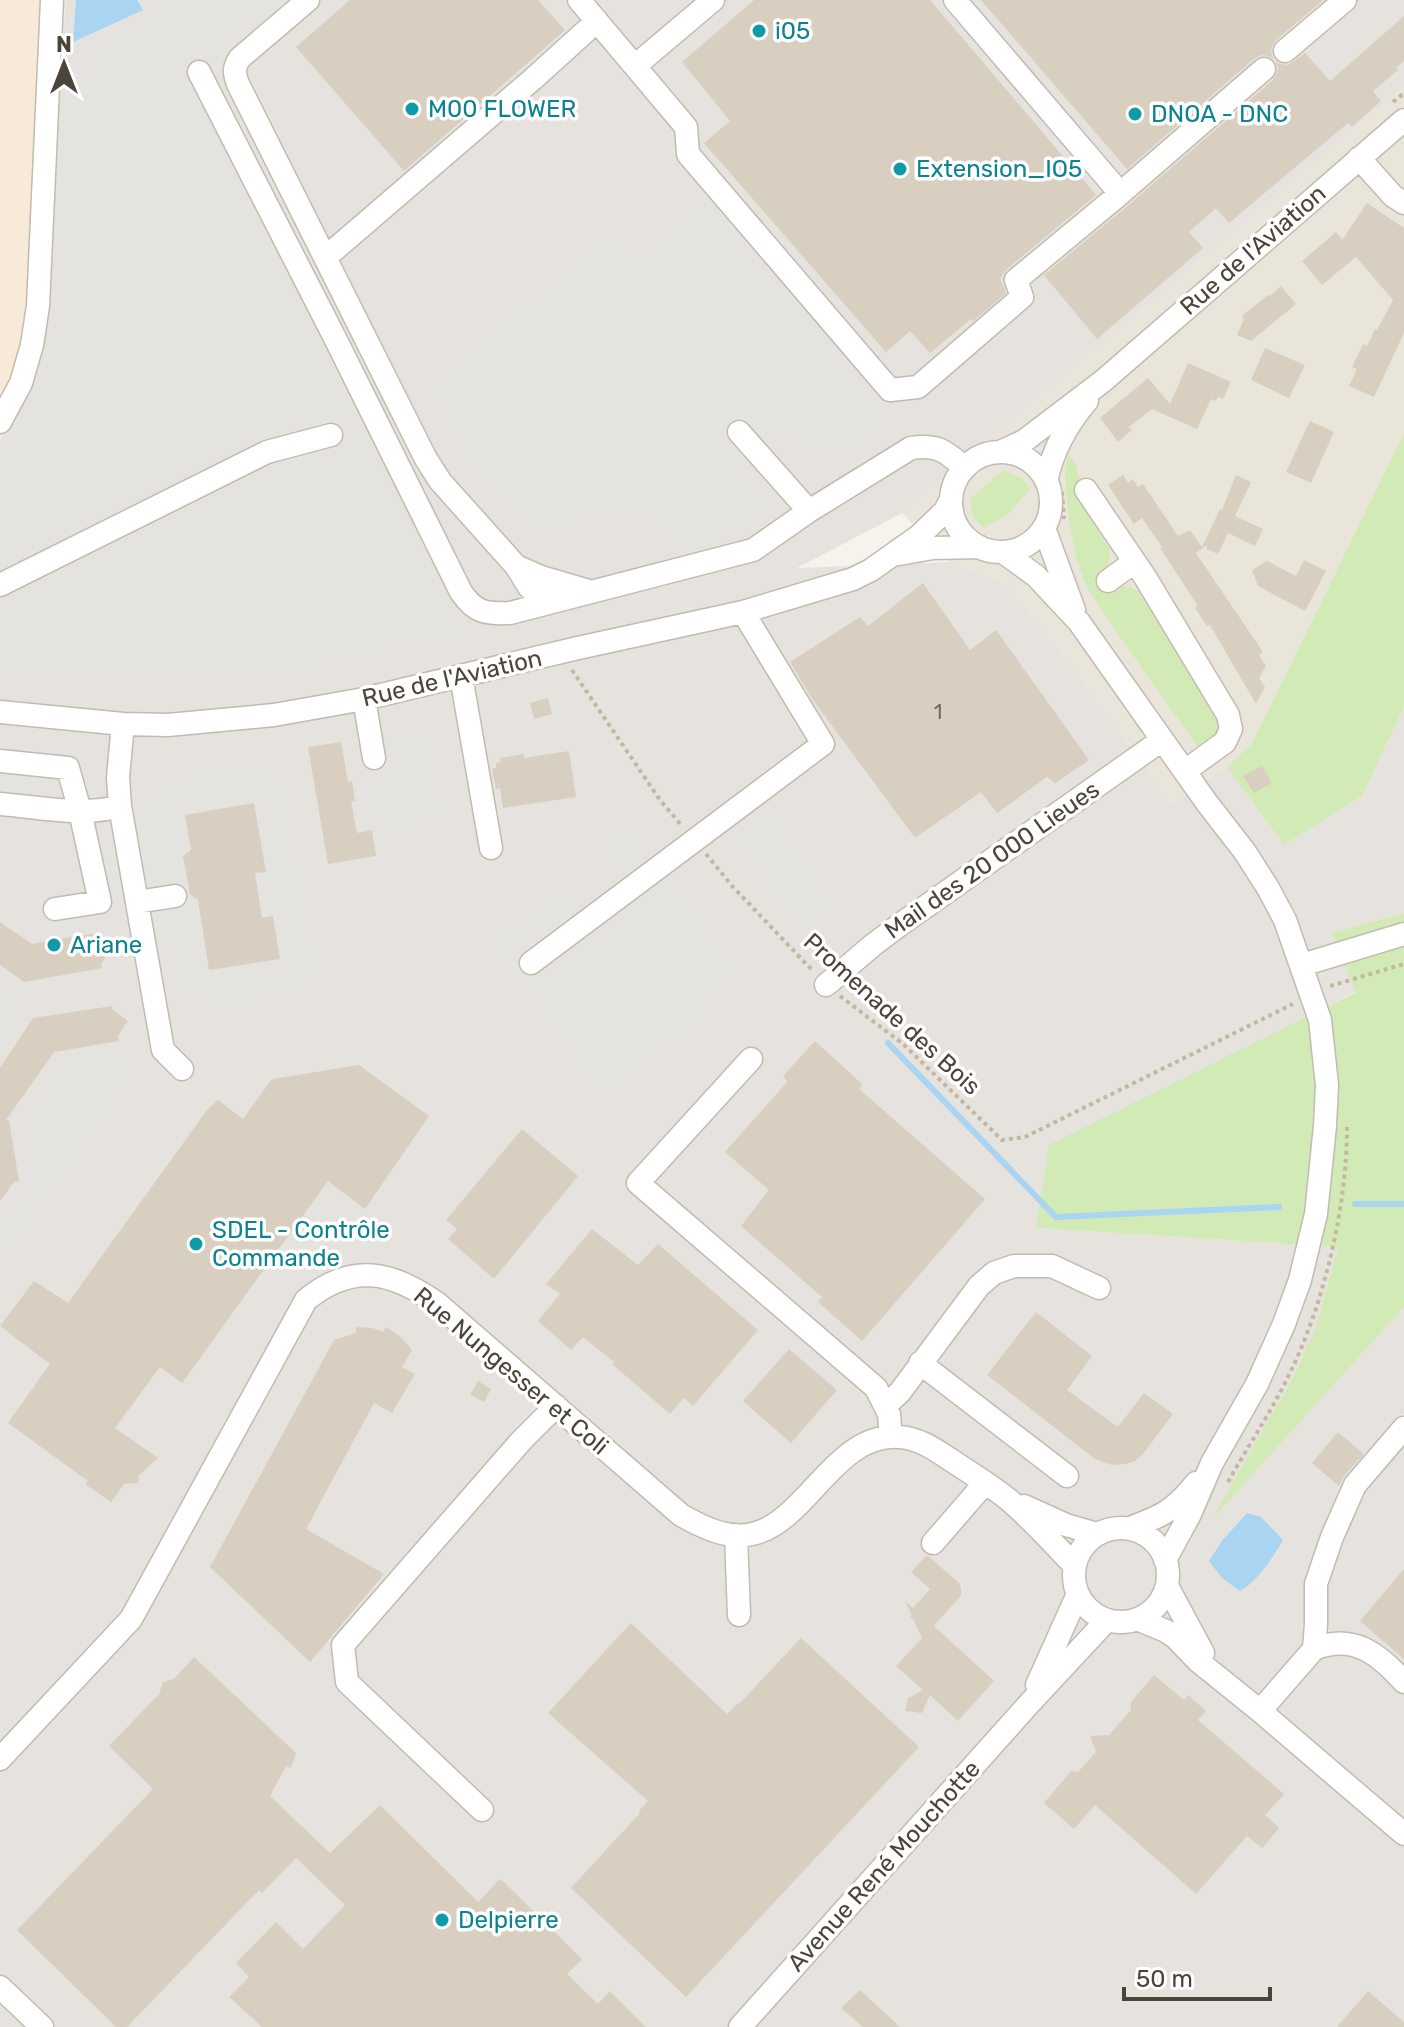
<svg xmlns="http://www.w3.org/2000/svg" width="1404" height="2027" viewBox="0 0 1404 2027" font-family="Rubik,sans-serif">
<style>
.residential{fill:#eae5da}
.commercial{fill:#f7ead8}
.industrial{fill:#e6e2dd}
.green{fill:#d2eab5}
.parking{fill:#e5e3e0;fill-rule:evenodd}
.water{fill:#a9d4f2}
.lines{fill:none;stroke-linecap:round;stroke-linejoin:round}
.stream{stroke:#a9d4f2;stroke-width:6}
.building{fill:#d8cfc1}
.minor-casing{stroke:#c2bbae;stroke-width:25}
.path{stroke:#c4b79f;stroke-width:4;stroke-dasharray:4 4;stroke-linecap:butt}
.minor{stroke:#fff;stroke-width:22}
.culture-dot{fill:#0f9aa8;stroke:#fff;stroke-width:3}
.labels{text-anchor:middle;stroke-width:7;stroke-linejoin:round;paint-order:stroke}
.number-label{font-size:20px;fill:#6e675b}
.culture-label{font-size:24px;fill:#0d838f;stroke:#fff;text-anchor:start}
.street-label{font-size:24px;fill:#4b4439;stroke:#fff}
</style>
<rect width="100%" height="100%" fill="#f6f3ec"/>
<path class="residential" d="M1404 86V433L1252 743 1227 767 1172 804 1063 654 1007 585 950 562 902 513Z"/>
<path class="commercial" d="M0 0H66L60 70 50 302 35 367 14 419 0 440Z"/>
<path class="industrial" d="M66 0H1404V86L902 513 797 568 950 562 1007 585 1063 654 1172 804 1227 767 1284 845 1362 796 1404 707V913L1333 933 1356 991 1290 1026 1036 1228 1338 1247 1315 1330 1290 1383 1215 1515 1404 1307V2027H0V440L14 419 35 367 50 302 60 70Z"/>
<path class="green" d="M1404 433V707L1362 796 1284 845 1227 767 1252 743Z
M1068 455C1079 462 1078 479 1084 491L1076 496 1110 550C1112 564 1105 570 1095 578L1105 593C1117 586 1126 583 1138 591L1218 718 1222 729 1202 753 1111 624 1086 586 1076 557 1069 521 1065 476Z
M1003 470 1022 478 1030 489 1008 514 984 528 973 517 970 499Z
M1404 913V1307L1212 1519 1290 1383 1315 1330 1338 1247 1036 1228 1049 1145 1356 992 1332 933Z"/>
<path class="parking" d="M146 0H287L220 58 387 395 360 418 469 638 263 681 116 685 0 672V440L14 419 35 367 50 302 60 70H70L76 51 151 13Z
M710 196 896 417 849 459 834 462 812 461 802 454 787 436 744 470 777 509 742 538 672 554 639 514 534 536 460 453 427 381 612 224 631 246 652 245Z
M435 728 449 824 380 835 378 826 362 829 351 749 367 747 366 738Z
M0 735 88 745 100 799 114 803 135 930 47 944 39 894 79 887 69 825 0 818Z
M268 757 272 779 286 776 323 972 304 976 307 991 263 998 266 1012 207 1023 201 992 168 998 131 802 148 798 144 780ZM254 804 266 871 255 873 262 918 273 917 280 959 209 970 198 900 190 894 183 856 191 850 185 815Z
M767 798 845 913 804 941 724 829Z
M633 816 739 969 732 983 703 1009 710 1022 600 1100 486 939 563 882 586 910 620 885 592 847Z
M0 973 22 988 29 1013 0 1057Z
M136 1023 151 1035 135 1060 146 1069 15 1250 0 1253V1202L11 1200 26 1182 20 1119 64 1055 122 1044Z"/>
<path class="water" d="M76 0H137L143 10 73 42Z
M1247 1513 1261 1517 1283 1540C1273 1557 1258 1581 1240 1591L1222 1578 1209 1561 1222 1541Z"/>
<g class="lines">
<path class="stream" d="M888 1043 1056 1217 1279 1207
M1355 1204H1404"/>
</g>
<path class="building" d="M350 0H538L565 30 404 171 296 47Z
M754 0H930L1096 195 1007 269 1000 278 1006 293 973 321 971 319 930 353 910 331 886 352 704 143 730 121 682 62Z
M981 0H1323L1275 41 1272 47 1271 53 1274 59 1268 56 1262 55 1255 58 1127 169Z
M1404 16V61L1396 68 1398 70 1373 91 1381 101 1352 127 1348 123 1229 223 1216 208 1189 232 1203 248 1097 339 1044 275 1124 209 1273 80 1277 73 1278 67 1275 61 1281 64 1288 65 1305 53 1330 81Z
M1367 203 1404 228V333L1374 397 1349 386 1357 369 1352 367 1363 344 1367 346 1375 329 1377 330 1393 300 1356 257 1322 285 1302 261 1336 232 1342 240Z
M1281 286 1296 304 1251 341 1237 335 1244 319 1242 316 1269 294 1270 296Z
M1265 348 1305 365 1289 398 1251 380Z
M1188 363 1231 382 1223 399 1218 397 1216 401 1211 399 1197 429 1152 409 1129 427 1132 430 1118 442 1100 418 1148 378 1170 404Z
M1310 421 1334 432 1311 483 1286 472Z
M1123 475 1128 483 1133 479 1138 487 1143 484 1178 536 1190 530 1202 547 1220 509 1222 510 1236 475 1251 482 1235 516 1263 529 1255 546 1228 533 1218 554 1206 549 1207 545 1196 553 1263 652 1259 655 1266 666 1259 678 1265 687 1256 704 1210 625 1207 626 1195 608 1198 606 1160 548 1162 547 1142 518 1134 524 1108 485Z
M1304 560 1326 571 1305 611 1258 586 1252 570 1267 561 1296 576Z
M923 583 970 650 996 630 1089 760 1055 783 1047 777 997 813 981 792 915 838 813 700 790 662 860 617 868 626Z
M548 698 552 714 534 719 530 703Z
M341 742 348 782 352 781 355 801H351L357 833 372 830 376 856 328 864 308 747Z
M569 751 576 797 503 808 500 788 496 789 492 769 496 768V763L501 762 500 758 524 754V758Z
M1262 766 1272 783 1254 793 1243 776Z
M254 803 266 872 255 873 262 918 273 916 280 959 209 970 198 900 190 894 183 856 191 850 185 815Z
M0 922 32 944 96 933 97 938 112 948 101 964 102 968 24 982 0 965Z
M112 1006 113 1010 128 1021 118 1036 119 1041 54 1052 6 1120H9L19 1181 14 1182 0 1201V1068L33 1018Z
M815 1041 862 1084 859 1089 985 1199 862 1341 818 1302 822 1297 741 1226 769 1190 725 1152 787 1082 783 1076Z
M359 1065 429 1116 365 1209 328 1181 182 1383 160 1367 115 1428 158 1458 139 1475 138 1483 124 1484 111 1502 85 1484 88 1481 8 1423 50 1364 0 1326 34 1281 68 1303 207 1110 218 1100 243 1119 272 1079Z
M522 1129 578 1176 494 1279 448 1239 457 1229 446 1220Z
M592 1229 638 1265 658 1244 758 1330 693 1406 684 1398 670 1414 612 1364 614 1362 583 1337 571 1350 538 1321 560 1294 546 1284Z
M1036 1312 1092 1356 1067 1390 1118 1427 1144 1393 1173 1414 1143 1454 1135 1461 1126 1464 1112 1465 1095 1459 987 1375Z
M356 1327 372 1328 383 1332 386 1327 401 1337 412 1350 402 1367 415 1374 392 1413 374 1403 306 1529 384 1574 310 1662 210 1567 334 1340 356 1333Z
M789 1349 837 1390 791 1443 743 1401Z
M478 1381 491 1389 484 1402 470 1395Z
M1338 1432 1364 1454 1344 1476 1339 1486 1312 1463Z
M927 1555 959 1583 961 1588V1595L958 1599 934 1626 994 1681 958 1721 930 1695 922 1713 905 1711 908 1698 923 1690 896 1666 922 1638 914 1621 910 1616 912 1615 905 1601 913 1608 930 1589 911 1572Z
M1404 1569V1659L1360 1621Z
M631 1623 727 1714 738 1703 739 1704 801 1638 919 1747 686 1997 571 1888 640 1813 639 1811 648 1801 548 1713Z
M194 1657 296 1753 291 1768 286 1766 270 1796 330 1853 380 1805 478 1902 500 1879 505 1883 582 1959 567 1974 598 2004 610 1991 646 2027H262L229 1997 249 1977 236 1963 276 1922 303 1949 345 1905 296 1858 262 1893 259 1890 127 2027H116L17 1930 153 1789 109 1746 159 1694 163 1682 174 1679Z
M1154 1675 1184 1700 1188 1695 1206 1711 1198 1720 1284 1794 1265 1815 1279 1828 1267 1843 1262 1848 1247 1836 1196 1894 1095 1805 1074 1829 1044 1803 1071 1771 1078 1772 1096 1752 1090 1736 1109 1735 1131 1710V1702Z
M860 1990 900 2027H863L841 2008Z
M1368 1991 1404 2022V2027H1337Z"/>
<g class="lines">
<g class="minor-casing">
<path id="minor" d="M308 0 240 58C233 68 234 73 238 84L426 459 440 481 516 566 529 587 548 603
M579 0 686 127 688 154 890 390 918 387 1022 297 1016 280 1115 198 1264 69
M955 0 1120 193
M1285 51 1345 0
M635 66 713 0
M199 72 336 340 461 592C475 613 486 614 510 613L753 550 809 511 911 448C938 444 945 451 965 468
M1359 158 1393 196 1404 203
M326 257 533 79 597 21
M0 422 21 383 32 345 38 306 52 0
M739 432 809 511
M1000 452 1024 441 1103 381 1404 120
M951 502a50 50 0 1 1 100 0a50 50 0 1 1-100 0Z
M1046 481C1053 450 1066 425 1087 401
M1086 490 1145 577 1228 715 1231 729 1225 742 1185 771
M1044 528 1074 610
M1003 552 1036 576 1079 622 1207 803 1245 852 1268 888 1285 920 1320 1020 1327 1085 1325 1126 1316 1214 1300 1280 1284 1324 1257 1384 1212 1463 1190 1514 1165 1560
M899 554 933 548 980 547
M516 566 541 577 589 591
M1108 581 1134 562
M0 585 267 452 331 435
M461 676 491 848
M364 699 374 758
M0 712 123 724 168 725 274 715 364 699 578 648 743 612 853 579 871 570 919 536 945 511 951 499
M123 724 118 777 120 806 163 1050 182 1069
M0 761 68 768 80 811 100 902 55 909
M0 804C39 807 82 817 120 806
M137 902 175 896
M531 963 823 744 743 612
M1302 965 1404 934
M826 985 873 945 901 924 1162 740
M751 1059 638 1183 876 1388 889 1414 891 1437
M920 1363 1067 1476
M885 1406 900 1392 979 1286 994 1273 1014 1266H1052L1099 1288
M1024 1506 1066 1525 1097 1534
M1130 1528C1162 1516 1175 1510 1196 1483
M1074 1575a47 47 0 1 1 94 0a47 47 0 1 1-94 0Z
M736 1535 739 1615
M933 1543 985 1483
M1167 1586 1203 1653
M1137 1619 1166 1631 1175 1637 1198 1661 1260 1711 1404 1834
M1314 1649C1353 1633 1379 1654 1404 1682
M1037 1685 1077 1596
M1260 1711 1314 1649 1316 1624V1584L1332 1537 1355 1485 1404 1428
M0 1759 131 1619 306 1300C352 1262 392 1271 438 1304L681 1515C695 1523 710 1531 726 1534 800 1550 825 1432 899 1437 920 1438 937 1451 954 1462 972 1474 992 1486 1009 1500 1032 1520 1053 1543 1074 1565
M482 1810 347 1682 343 1645 521 1441 556 1406
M0 1987 42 2027
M740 2027 1028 1705 1107 1620"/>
</g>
<path class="path" d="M1393 102 1404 93
M1062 492 1064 519
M572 670 660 800 682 826
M706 854 733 887 813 971
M1330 986 1404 964
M840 996 903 1044 1002 1140 1025 1137 1293 1004
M1228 1482C1248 1446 1271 1412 1289 1375 1324 1304 1347 1207 1347 1127"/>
<use href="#minor" class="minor"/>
</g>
<g class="culture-dot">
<circle cx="759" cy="31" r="8"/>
<circle cx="412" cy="109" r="8"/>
<circle cx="1135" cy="114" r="8"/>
<circle cx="900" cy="169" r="8"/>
<circle cx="54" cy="945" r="8"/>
<circle cx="196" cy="1244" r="8"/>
<circle cx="442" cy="1920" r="8"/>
</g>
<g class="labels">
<g class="number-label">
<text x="938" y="719">1</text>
</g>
<g class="culture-label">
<text x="775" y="39">i05</text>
<text x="428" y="117">M00 FLOWER</text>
<text x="1151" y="122">DNOA - DNC</text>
<text x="916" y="177">Extension_IO5</text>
<text x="70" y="953">Ariane</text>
<text x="212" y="1238">SDEL - Contrôle<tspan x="212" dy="28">Commande</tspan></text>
<text x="458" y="1928">Delpierre</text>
</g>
<g class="street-label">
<text transform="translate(1253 250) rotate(-41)" y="8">Rue de l'Aviation</text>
<text transform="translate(452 678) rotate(-13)" y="8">Rue de l'Aviation</text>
<text transform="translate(992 860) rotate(-35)" y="8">Mail des 20 000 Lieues</text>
<text transform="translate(892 1014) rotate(42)" y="8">Promenade des Bois</text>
<text transform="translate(511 1371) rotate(40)" y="8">Rue Nungesser et Coli</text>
<text transform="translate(884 1866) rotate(-48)" y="8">Avenue René Mouchotte</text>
</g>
</g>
<g transform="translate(64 64)" stroke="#ffffff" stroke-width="6" paint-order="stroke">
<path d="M0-6L14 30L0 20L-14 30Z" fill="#4b4439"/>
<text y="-12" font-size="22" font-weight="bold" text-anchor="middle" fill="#4b4439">N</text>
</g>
<path d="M1124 1987v12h146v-12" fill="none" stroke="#4b4439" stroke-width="4"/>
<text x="1136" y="1987" font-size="24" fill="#4b4439" stroke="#ffffff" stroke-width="6" paint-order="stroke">50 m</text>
</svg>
